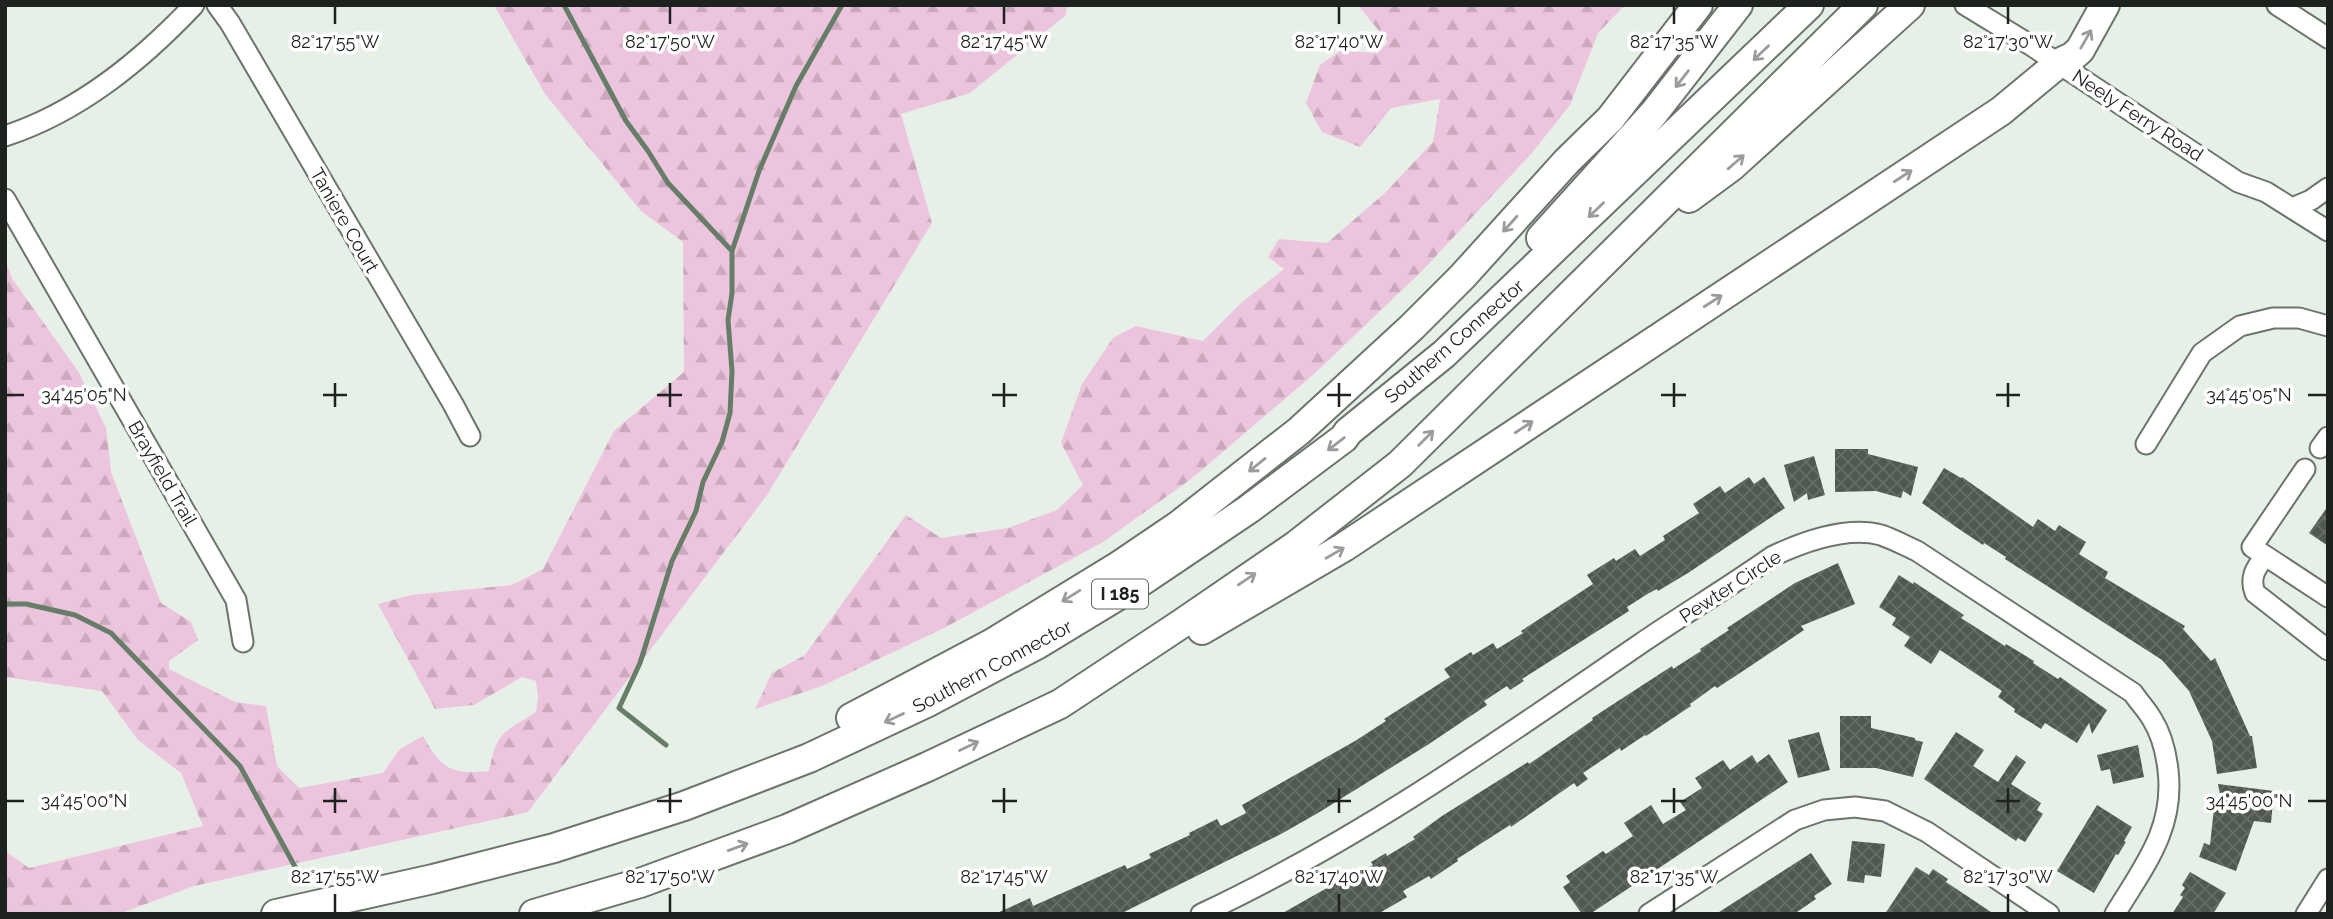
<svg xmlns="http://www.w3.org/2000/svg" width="2333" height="919" viewBox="0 0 2333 919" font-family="Raleway,sans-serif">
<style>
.forest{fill:url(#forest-firs)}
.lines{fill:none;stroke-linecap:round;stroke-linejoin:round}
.stream{stroke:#667e68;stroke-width:5}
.building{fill:url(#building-cross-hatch)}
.minor-casing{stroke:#6c756c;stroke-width:23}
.highway-casing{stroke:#6c756c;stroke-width:32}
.minor{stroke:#fff;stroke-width:19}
.highway{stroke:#fff;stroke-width:28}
.oneway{stroke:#9a9c9a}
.ticks{fill:none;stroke:#1e221e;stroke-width:2.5}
.labels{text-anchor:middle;stroke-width:7;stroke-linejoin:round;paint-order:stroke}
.shield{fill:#fff;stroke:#626462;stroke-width:2}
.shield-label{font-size:18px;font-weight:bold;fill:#1e221e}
.street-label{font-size:19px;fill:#1e221e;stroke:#fff}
.ticks-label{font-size:18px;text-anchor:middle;fill:#1e221e;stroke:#fff;stroke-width:7;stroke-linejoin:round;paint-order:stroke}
</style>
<defs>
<pattern id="forest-firs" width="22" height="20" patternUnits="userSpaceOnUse" patternTransform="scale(1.75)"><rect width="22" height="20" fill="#edc4dd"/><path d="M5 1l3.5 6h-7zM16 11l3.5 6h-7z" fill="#cba8bd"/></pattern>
<pattern id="building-cross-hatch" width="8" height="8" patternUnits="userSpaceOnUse" patternTransform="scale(1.75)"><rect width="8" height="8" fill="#505950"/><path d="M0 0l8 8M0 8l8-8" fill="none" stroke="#666d66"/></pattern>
</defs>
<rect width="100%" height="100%" fill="#e6f0e6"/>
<path class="forest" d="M494 5H1067L1066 15 970 93 901 114 932 223 767 495 528 812 194 886 119 914H5V851L29 868 203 826 181 773 138 740 102 691 5 677V260L13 280 78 371 106 428 111 472 161 603 191 622 198 640 169 661V669L235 702 266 706 277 766 299 788 383 773 400 749 423 736C441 769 452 775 489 771 497 731 503 733 536 712L538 697 536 681 522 677 474 705 435 709 378 604 411 595 512 585 543 569 614 431 684 372 683 242 641 211 545 94Z
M1358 5H1625L1598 33 1570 105 1531 154 1422 271 1314 374 1191 479 1103 542 946 627 822 686 755 709 772 673 805 655 906 515 941 538 1008 528 1057 510 1083 485 1061 443 1082 384 1113 338 1136 326 1203 341 1241 303 1284 269 1268 257 1279 239 1327 243 1385 193 1433 142 1440 99 1391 108 1360 147 1322 132 1306 103 1320 65 1340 51 1377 53 1388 42Z"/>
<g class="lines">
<path class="stream" d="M564 5 626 121 648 151 668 183 732 251
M5 604H26L75 615 111 633 240 766 299 874
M666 745 619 708 640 663 672 561 696 511 703 482 722 442 730 413 732 371 728 320 732 293V251L759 171 796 86 842 5"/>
</g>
<path class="building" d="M1835 449H1868V454L1918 467 1911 496 1903 491 1901 498 1876 491 1835 492Z
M1814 456 1825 495 1808 500 1807 493 1794 502 1784 465Z
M1944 468 1961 478 1962 477 2033 527 2038 519 2055 531 2059 525 2086 542 2079 554 2108 572 2105 578 2185 626 2183 629 2211 661 2215 658 2250 736H2252L2257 768 2217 774 2212 741 2189 691 2162 660 2005 559 2006 557 1984 543 1983 545 1956 527 1922 503Z
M1749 477 1754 484 1764 477 1785 508 1688 573 1658 591 1657 589 1649 593 1627 607 1629 611 1522 679 1524 681 1510 690 1507 686 1484 701 1487 705 1429 744 1318 813 1281 834 1120 914H995L1030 898 1033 906 1125 865 1127 869 1151 858 1149 854 1190 835 1189 833 1217 819 1221 826 1246 813 1242 805 1355 741 1386 721 1384 719 1450 677 1444 669 1471 652 1473 655 1493 643 1497 649 1523 633 1521 631 1593 584 1587 575 1614 558 1616 561 1635 549 1640 556 1665 540 1663 536 1699 513 1693 504 1720 486 1725 493Z
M2328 506V546L2309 533Z
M1838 563 1855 604 1801 626 1804 630 1743 671 1717 688 1715 686 1690 704 1691 706 1646 736 1645 735 1621 751 1620 748 1583 773 1588 779 1577 787 1574 783 1511 827 1510 825 1457 859 1458 861 1431 879 1429 876 1403 891 1407 897 1378 914H1281L1348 876 1349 878 1373 865 1371 862 1386 853 1387 856 1415 839 1413 837 1442 816 1528 762 1529 764 1593 720 1592 718 1672 666 1673 669 1701 651 1700 649 1729 630 1727 628 1795 583Z
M1899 575 1913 584 1914 582 1964 615 1961 618 2005 646 2006 644 2021 653 2034 661 2033 663 2058 679 2060 677 2107 710 2092 734 2089 723 2077 743 2045 723 2041 729 2014 712 2015 709 1998 697 2002 691 1940 650 1931 664 1904 646 1910 637 1892 625 1896 618 1879 607Z
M1840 716H1871V728L1915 738V740L1923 742 1913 777 1876 768H1840Z
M1819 732 1830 770 1798 778 1788 740Z
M1956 732 1984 750 1973 766 1998 782 2016 755 2026 762 2011 784 2041 803 2037 810 2043 814 2025 842 2018 838 2016 841 1924 779Z
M2138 745 2144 777 2113 784 2110 769 2101 771 2097 755Z
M1769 754 1788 782 1590 914H1582L1563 887 1570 882 1566 876 1603 851 1606 854 1633 836 1624 823 1651 805 1663 824 1686 810 1680 802 1702 788 1695 778 1723 760 1730 770 1752 755 1757 763Z
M2218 784 2274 791 2271 823 2254 821 2236 871 2199 857 2204 843 2210 845 2215 799 2221 800Z
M2097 805 2132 827 2124 841 2126 842 2118 855 2116 854 2094 893 2057 871Z
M1852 841 1885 844 1881 877 1865 875 1864 883 1847 881Z
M1811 853 1832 884 1814 896 1816 899 1794 914H1716Z
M1916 867 1929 875 1933 869 1948 879 1946 882 1994 914H1885Z
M2190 872 2226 893 2213 914H2172L2183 897 2180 895 2185 888 2182 885Z"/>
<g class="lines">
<g class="minor-casing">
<path id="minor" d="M217 5 230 23 453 404 470 436
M1965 5 2032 46 2238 182 2266 192 2328 231
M2277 5 2328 38
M5 136C79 112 141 61 194 5
M5 199 236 600 243 642
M2292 208 2311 200 2328 188
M2146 444 2202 353 2240 326 2273 318H2299L2328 326
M2320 448 2328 437
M2305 469 2252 547 2328 597
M2265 556C2256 568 2249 577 2255 593L2328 650
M1201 914C1357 841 1499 741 1640 644 1684 614 1729 587 1773 556 1803 542 1847 526 1881 535 1893 539 1906 546 1917 551L2133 693C2139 702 2147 710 2152 719 2162 735 2166 752 2168 770 2175 829 2144 866 2115 914
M1649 914 1795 820 1824 810 1855 807 1885 811 1927 832 2049 914
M2306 914 2328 879"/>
</g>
<g class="highway-casing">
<path id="highway" d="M1689 198 1731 167 1910 5
M1541 238 1654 113 1738 5
M1202 630 1344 547 2001 111 2059 63 2072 57 2080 50 2105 5
M851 718 991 644 1117 567 1179 525 1299 431 1412 327 1462 277 1567 161 1610 119 1698 5
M276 914 433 879 554 848 684 806 809 758 926 703 1038 644 1145 579 1249 509 1344 438 1348 432 1444 354 1809 5
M534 914 640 883 787 829 927 767 1060 704 1181 624 1295 546 1400 464 1863 5"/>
</g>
<use href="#minor" class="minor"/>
<use href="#highway" class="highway"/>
</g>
<defs><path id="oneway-shaft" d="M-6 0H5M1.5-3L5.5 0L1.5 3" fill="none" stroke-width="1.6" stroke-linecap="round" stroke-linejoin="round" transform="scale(1.75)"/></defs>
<g class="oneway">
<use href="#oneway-shaft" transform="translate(2086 39) rotate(-60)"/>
<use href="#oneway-shaft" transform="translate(1761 53) rotate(136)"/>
<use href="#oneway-shaft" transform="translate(1682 79) rotate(128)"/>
<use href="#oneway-shaft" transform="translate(1736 162) rotate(-41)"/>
<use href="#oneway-shaft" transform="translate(1903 176) rotate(-33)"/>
<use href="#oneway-shaft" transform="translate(1596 210) rotate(136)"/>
<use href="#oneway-shaft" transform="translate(1510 224) rotate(132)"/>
<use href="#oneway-shaft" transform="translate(1713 301) rotate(-33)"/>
<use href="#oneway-shaft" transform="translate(1524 427) rotate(-33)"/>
<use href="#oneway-shaft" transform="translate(1426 438) rotate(-45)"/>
<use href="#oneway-shaft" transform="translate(1336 444) rotate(142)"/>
<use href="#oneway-shaft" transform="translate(1257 465) rotate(141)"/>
<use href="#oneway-shaft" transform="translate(1335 553) rotate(-30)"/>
<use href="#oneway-shaft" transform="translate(1247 579) rotate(-34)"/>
<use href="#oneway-shaft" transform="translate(1071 596) rotate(148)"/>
<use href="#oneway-shaft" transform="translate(894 718) rotate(155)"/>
<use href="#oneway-shaft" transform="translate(969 746) rotate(-25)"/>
<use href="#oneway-shaft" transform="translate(738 847) rotate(-20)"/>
</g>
<path class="ticks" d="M335 7V24M670 7V24M1004 7V24M1339 7V24M1674 7V24M2008 7V24M335 383V407M670 383V407M1004 383V407M1339 383V407M1674 383V407M2008 383V407M7 395H24M323 395H347M657 395H682M992 395H1017M1327 395H1351M1661 395H1686M1996 395H2020M2308 395H2326M335 788V813M670 788V813M1004 788V813M1339 788V813M1674 788V813M2008 788V813M7 801H24M323 801H347M657 801H682M992 801H1017M1327 801H1351M1661 801H1686M1996 801H2020M2308 801H2326M335 894V912M670 894V912M1004 894V912M1339 894V912M1674 894V912M2008 894V912"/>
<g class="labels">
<rect class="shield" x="1092" y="579.5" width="56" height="29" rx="5"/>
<g class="shield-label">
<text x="1120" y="600">I 185</text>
</g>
<g class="street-label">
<text transform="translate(2138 115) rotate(33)" y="7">Neely Ferry Road</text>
<text transform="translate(345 220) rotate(60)" y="7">Taniere Court</text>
<text transform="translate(1454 341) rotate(-41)" y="7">Southern Connector</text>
<text transform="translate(163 473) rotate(60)" y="7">Brayfield Trail</text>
<text transform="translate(1730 586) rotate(-33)" y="7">Pewter Circle</text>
<text transform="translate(992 666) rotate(-28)" y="7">Southern Connector</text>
</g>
</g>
<g class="ticks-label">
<text x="335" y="48">82°17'55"W</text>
<text x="670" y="48">82°17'50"W</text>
<text x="1004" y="48">82°17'45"W</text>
<text x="1339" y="48">82°17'40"W</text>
<text x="1674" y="48">82°17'35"W</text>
<text x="2008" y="48">82°17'30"W</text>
<text x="84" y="401">34°45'05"N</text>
<text x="2249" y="401">34°45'05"N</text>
<text x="84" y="807">34°45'00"N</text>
<text x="2249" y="807">34°45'00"N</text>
<text x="335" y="883">82°17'55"W</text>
<text x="670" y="883">82°17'50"W</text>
<text x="1004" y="883">82°17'45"W</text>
<text x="1339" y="883">82°17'40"W</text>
<text x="1674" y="883">82°17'35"W</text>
<text x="2008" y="883">82°17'30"W</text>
</g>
<rect width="2333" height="919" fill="none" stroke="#1e221e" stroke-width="14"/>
</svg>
